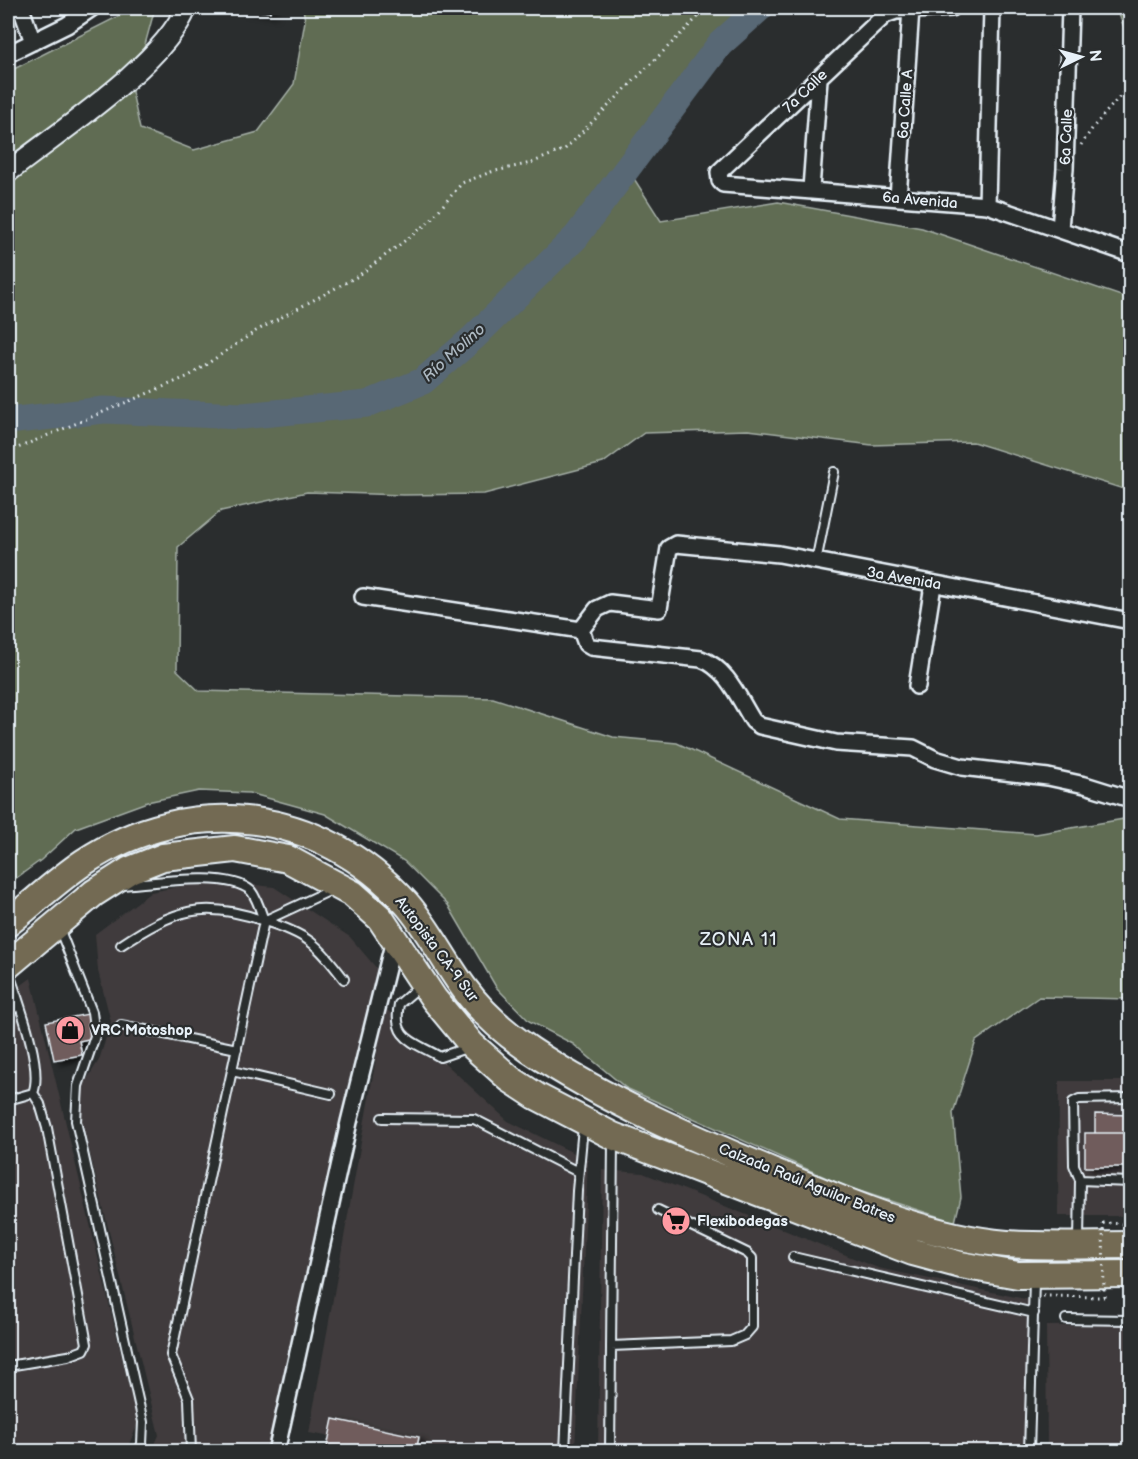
<svg xmlns="http://www.w3.org/2000/svg" width="1138" height="1459" viewBox="0 0 1138 1459" font-family="'Balsamiq Sans',sans-serif">
<style>
.built{fill:#3f3b3c}
.green{fill:#606c53;stroke:#a4aea6;stroke-width:1.5}
.lines{fill:none;stroke-linecap:round;stroke-linejoin:round}
.river{stroke:#586774;stroke-width:27}
.building{fill:#6f5c5b;stroke:#e8f1f8;stroke-width:1.5;filter:url(#shadow)}
.lane-casing{stroke:#e8f1f8;stroke-width:12}
.street-casing{stroke:#e8f1f8;stroke-width:20}
.secondary-casing{stroke:#e8f1f8;stroke-width:24}
.highway-casing{stroke:#e8f1f8;stroke-width:30}
.path{stroke:#e8f1f8;stroke-width:3;stroke-dasharray:1.5 4.5;stroke-linecap:butt}
.lane{stroke:#2a2d2e;stroke-width:8}
.street{stroke:#2a2d2e;stroke-width:15}
.secondary{stroke:#2a2d2e;stroke-width:20}
.highway{stroke:#736b52;stroke-width:26}
.path-bridge{stroke:#e8f1f8;stroke-width:3;stroke-dasharray:1.5 4.5;stroke-linecap:butt}
.labels{text-anchor:middle;stroke-width:4.5;stroke-linejoin:round;paint-order:stroke}
.street-label{font-size:15px;fill:#e8f1f8;stroke:#2a2d2e}
.poi-label{font-size:15px;font-weight:bold;fill:#e8f1f8;stroke:#2a2d2e;text-anchor:start}
.water-label{font-size:16px;font-style:italic;fill:#aebac3;stroke:#2a2d2e}
.quarter-label{font-size:18px;letter-spacing:1.5px;fill:#e8f1f8;stroke:#2a2d2e}
</style>
<defs>
<filter id="shadow"><feDropShadow dx="6" dy="4" stdDeviation="3" flood-color="#0009"/></filter>
</defs>
<rect width="100%" height="100%" fill="#2a2d2e"/>
<filter id="ink" filterUnits="userSpaceOnUse"><feTurbulence type="fractalNoise" baseFrequency=".0167" numOctaves="2"/><feDisplacementMap in="SourceGraphic" scale="12" xChannelSelector="R" yChannelSelector="G"/><feConvolveMatrix kernelMatrix="1 2 1 2 8 2 1 2 1" color-interpolation-filters="sRGB"/></filter>
<g filter="url(#ink)">
<path class="built" d="M213 880 274 887 350 937 378 970 268 1451H152L159 1435 76 1097 99 1060 111 1022 98 971 95 934 151 892Z
M31 978 138 1424 126 1451H8V995Z
M385 1008 508 1121 588 1160 575 1451H413L309 1433Z
M1059 1081H1130V1216H1058Z
M602 1170 643 1173 878 1268 1030 1300 1034 1451 598 1452Z
M1130 1325V1451H1047L1046 1326Z"/>
<path class="green" d="M130 8H155L132 92 140 129 194 150 258 132 294 84 305 21 303 8H769L708 62 624 163 661 221 778 202 922 228 1130 299V491L973 442 872 445 748 430 644 433 603 463 484 494 403 495 307 492 221 511 178 547 177 670 199 691 493 698 613 737 677 743 840 819 1036 834 1130 818V999L1039 997 976 1041 953 1113 961 1197 955 1222 847 1187 626 1088 573 1044 529 1021 496 987 448 905 404 861 325 814 249 793 199 791 147 802 76 828 41 860 8 884V72L129 11Z
M1116 8H1130V42L1118 12Z"/>
<g class="lines">
<path class="river" d="M8 421 104 410 242 416 367 404 423 381 473 338 576 237 720 44 760 8"/>
</g>
<path class="building" d="M242 8H271L270 12Z
M88 1014 93 1038 79 1041 82 1055 54 1060 46 1022Z
M1095 1114 1130 1115V1133H1095Z
M1085 1133H1130V1167H1085Z
M333 1419 419 1437 416 1452H326Z"/>
<g class="lines">
<g class="lane-casing">
<path id="lane" d="M816 562 834 472
M122 885C153 883 229 870 251 891 257 898 261 912 264 921 308 934 317 944 344 979
M264 921 333 889
M59 928 92 1012 95 1036 78 1086 76 1121 143 1422 142 1444 138 1452
M121 945C174 910 203 899 264 921L171 1355 189 1399 191 1452
M420 986 399 1004C392 1040 413 1041 440 1057L469 1047
M8 1014 18 1004
M121 1025 237 1049
M232 1071 331 1094
M1130 1098 1079 1099 1073 1102 1074 1165 1080 1180 1130 1182
M8 1100 33 1093C44 1067 17 998 8 970
M382 1118 474 1119 578 1172
M1079 1241 1080 1180
M793 1257 1034 1313
M1066 1319 1130 1320
M611 1346 731 1341 745 1335 752 1327V1258L747 1253 658 1210
M8 1366 68 1356 84 1350 87 1344 47 1128 40 1104 33 1093
M565 1452 577 1191 583 1127
M610 1452 613 1140
M1029 1452 1034 1280"/>
</g>
<g class="street-casing">
<path id="street" d="M21 8 33 42
M952 8 896 11 885 15 719 172 720 181 723 184 987 205 1130 254
M8 54 67 25 92 8
M811 189 819 79
M898 198 911 9
M987 205 992 8
M1060 229 1065 169 1070 8
M363 597 581 630
M581 630 597 609 610 603 659 609 669 548 676 544 779 554 1130 621
M581 630 586 644 591 647 701 659C727 668 739 699 753 721L760 726 836 743 913 748 935 759 962 767 1048 777 1085 785 1130 799
M917 686 933 585
M276 1452 349 1122 394 940"/>
</g>
<g class="secondary-casing">
<path id="secondary" d="M8 172C57 133 164 64 186 8"/>
</g>
<g class="highway-casing">
<path id="highway" d="M8 923C33 903 57 880 84 862 190 792 320 808 406 903 428 928 444 961 464 988 482 1013 505 1033 530 1050 606 1101 695 1139 779 1174 852 1204 928 1237 1007 1244 1048 1247 1090 1245 1130 1245
M8 965 94 893 130 870 163 857 235 849 288 859 353 894 380 918 434 999 472 1045 510 1079 536 1096 613 1136 913 1252 961 1265 1018 1275 1130 1274"/>
</g>
<path class="path" d="M1081 145 1094 126 1130 85
M8 452 189 376 256 331 358 276 427 224 462 183 491 172 531 163 565 149 707 8
M1103 1223 1125 1224
M1043 1296 1104 1297"/>
<use href="#lane" class="lane"/>
<use href="#street" class="street"/>
<use href="#secondary" class="secondary"/>
<use href="#highway" class="highway"/>
<path class="path-bridge" d="M1103 1223 1104 1297"/>
</g>
</g>
<defs>
<g id="shop-disc" transform="scale(1.5)"><circle r="9.5" fill="#ff9aa2" stroke="#2a2d2e"/><path d="M-5-2.5h2.3a2.7 3.5 0 0 1 5.4 0H5L5.5 6h-11ZM-1.5-2.5h3a1.5 2.3 0 0 0-3 0Z" fill="#111"/></g>
<g id="supermarket-disc" transform="scale(1.5)"><circle r="9.5" fill="#ff9aa2" stroke="#2a2d2e"/><path d="M-6-5.5h2.5l.6 2H6L4.5 2H-2.5L-4.4-4H-6ZM-1.5 3.2a1.3 1.3 0 1 0 .1 0ZM3 3.2a1.3 1.3 0 1 0 .1 0Z" fill="#111"/></g>
</defs>
<g fill-rule="evenodd">
<use href="#shop-disc" x="70" y="1030"/>
<use href="#supermarket-disc" x="676" y="1221"/>
</g>
<g class="labels">
<g class="street-label">
<text transform="translate(805 91) rotate(-44)" y="5">7a Calle</text>
<text transform="translate(905 104) rotate(-86)" y="5">6a Calle A</text>
<text transform="translate(1066 137) rotate(-88)" y="5">6a Calle</text>
<text transform="translate(920 200) rotate(5)" y="5">6a Avenida</text>
<text transform="translate(904 578) rotate(10)" y="5">3a Avenida</text>
<text transform="translate(437 949) rotate(53)" y="5">Autopista CA-9 Sur</text>
<text transform="translate(807 1183) rotate(22)" y="5">Calzada Raúl Aguilar Batres</text>
</g>
<g class="poi-label">
<text x="91" y="1035">VRC Motoshop</text>
<text x="697" y="1226">Flexibodegas</text>
</g>
<g class="water-label">
<text transform="translate(453 352) rotate(-42)" y="6">Río Molino</text>
</g>
<g class="quarter-label">
<text x="739" y="945">ZONA 11</text>
</g>
</g>
<rect width="1138" height="1459" fill="none" stroke="#2a2d2e" stroke-width="30"/>
<rect x="15" y="15" width="1108" height="1429" fill="none" stroke="#e8f1f8" stroke-width="2" filter="url(#ink)"/>
<g transform="translate(1081 57) rotate(85)" stroke="#2a2d2e" stroke-width="4.5" paint-order="stroke">
<path d="M0-4.5L10 22L0 15L-10 22Z" fill="#e8f1f8"/>
<text y="-9" font-size="16" font-weight="bold" text-anchor="middle" fill="#e8f1f8">N</text>
</g>
</svg>
